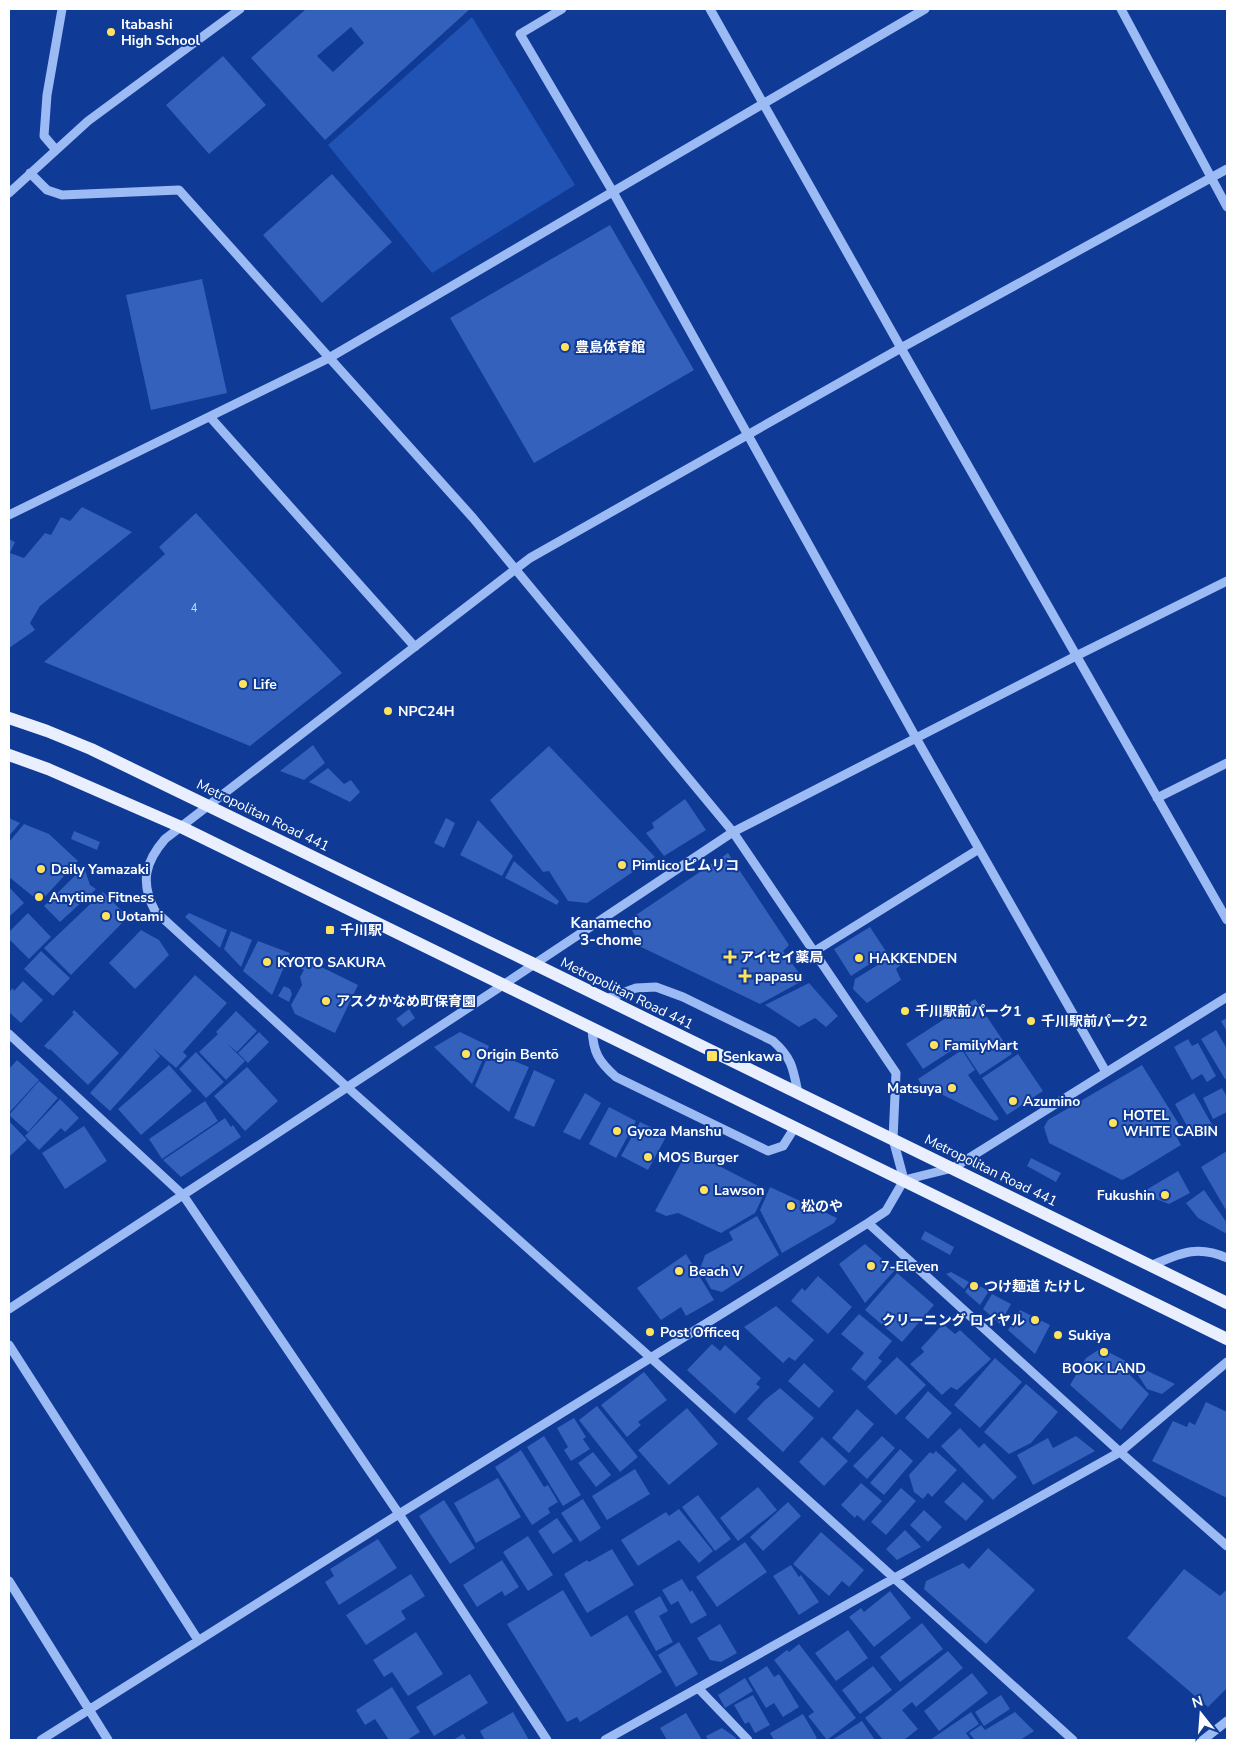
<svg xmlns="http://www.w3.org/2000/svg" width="1236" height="1749" viewBox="0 0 1236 1749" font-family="'Nunito Sans','Noto Sans JP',sans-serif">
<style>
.green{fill:#2053b4}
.building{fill:#3361bc;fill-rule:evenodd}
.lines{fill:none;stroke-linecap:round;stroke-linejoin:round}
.minor{stroke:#9cbaf4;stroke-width:9}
.major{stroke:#e9efff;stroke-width:12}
.poi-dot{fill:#ffe35f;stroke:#0f3a95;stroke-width:2}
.labels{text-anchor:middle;stroke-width:4;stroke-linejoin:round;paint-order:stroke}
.number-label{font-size:11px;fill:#ccd8ee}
.poi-label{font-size:14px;font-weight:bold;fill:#fff;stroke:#0f3a95;text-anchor:start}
.street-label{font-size:14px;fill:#fff;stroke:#0f3a95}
.neighbourhood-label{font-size:15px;font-weight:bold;fill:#fff;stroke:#0f3a95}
</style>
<rect width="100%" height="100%" fill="#0f3a95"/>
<path class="green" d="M472 17 575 185 432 273 328 145Z"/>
<path class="building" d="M306 9H470L325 140 251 58ZM351 27 364 43 333 72 317 56Z
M223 56 266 105 209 154 166 105Z
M332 174 392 242 322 303 263 235Z
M610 225 694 370 534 463 450 318Z
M202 279 227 393 151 410 126 295Z
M82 507 132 532 40 606 30 623 35 630 9 648V539L15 542 10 553 24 558 45 533 51 535 61 517 70 521Z
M196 513 342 673 250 746 44 662 165 554 159 547Z
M313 745 325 763 304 780 280 771Z
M549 746 655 857 587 903 568 901 549 871 543 872 490 800Z
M328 768 344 784 351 780 360 792 350 802 309 782Z
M685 799 706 830 664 856 646 833 654 828 652 823Z
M9 818 20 823 9 836Z
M446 818 455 823 444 848 434 843Z
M478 820 513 856 502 876 460 855Z
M24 824 49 834 78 861 40 902 9 877V842Z
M74 831 100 842 97 850 71 839Z
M728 853 789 945 783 951 804 980 760 1004 641 947 627 921Z
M514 861 559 901 557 905 505 878Z
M84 867 90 885 96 889 60 922 44 906Z
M9 887 24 903 9 917Z
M103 892 128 917 71 975 44 948Z
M28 913 51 937 29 959 9 939V932Z
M189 913 227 930 220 948 185 917Z
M870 927 887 953 851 976 834 949Z
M141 930 159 940 169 955 135 989 109 963Z
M231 931 252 940 241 967 224 949Z
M258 941 290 953 272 995 243 971Z
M41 951 70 978 53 996 24 969Z
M899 952 903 963 896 969 901 980 867 1003 853 989 855 979Z
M299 956 358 985 335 1033 295 1014 291 1005 302 985 300 977 304 970 293 964Z
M195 975 227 1003 183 1052 187 1056 176 1068 153 1048 160 1056 110 1111 90 1093Z
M23 981 43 1000 21 1023 9 1012V992L13 988 14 991Z
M809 983 838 1016 826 1027 815 1018 799 1027 765 1005Z
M284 986 290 989 292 994 289 1002 278 996Z
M975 999 1012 1054 980 1075 960 1045 923 1069 906 1044Z
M409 1009 415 1018 403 1027 396 1019Z
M74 1010 119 1053 88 1085 50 1049 49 1050 44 1046 74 1014 72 1013Z
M236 1011 257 1031 237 1052 226 1043 245 1061 226 1080 199 1052 218 1034 216 1032Z
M1227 1018V1032L1221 1021Z
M1216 1030 1227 1049V1078L1225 1079 1201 1039Z
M259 1032 269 1042 248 1063 238 1053Z
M460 1032 489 1046 472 1084 434 1047Z
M1188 1039 1192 1046 1198 1043 1216 1076 1207 1082 1202 1074 1192 1080 1174 1047Z
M962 1050 975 1070 968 1075 999 1119 995 1121 921 1084 918 1079Z
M490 1051 529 1067 509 1112 475 1086Z
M196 1052 224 1082 206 1098 179 1069Z
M1018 1054 1043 1091 1007 1115 982 1078Z
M17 1060 39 1080 9 1113V1069Z
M169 1065 192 1091 141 1135 118 1109Z
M1142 1065 1180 1126 1173 1130 1181 1145 1130 1176 1122 1180 1049 1143 1044 1127 1048 1120Z
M247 1067 278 1101 245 1131 214 1096Z
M534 1070 555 1080 534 1127 514 1118Z
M39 1081 58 1098 28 1132 9 1115Z
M1222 1088 1227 1097V1112L1213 1119 1203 1098Z
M585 1093 601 1103 580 1140 563 1132Z
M1194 1093 1214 1128 1194 1139 1175 1104Z
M60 1099 79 1118 65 1132 61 1128 39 1150 25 1136Z
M205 1101 218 1121 162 1159 149 1139Z
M609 1107 636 1121 616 1158 589 1144Z
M225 1118 231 1127 233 1125 241 1137 181 1177 163 1160Z
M10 1122 27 1140 9 1157V1123Z
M640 1122 667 1135 648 1170 621 1156Z
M84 1126 107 1161 65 1189 42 1153Z
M688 1150 766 1190 755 1213 721 1233 678 1213 666 1216 655 1211Z
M1227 1151V1212L1201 1167Z
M1031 1158 1061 1173 1056 1182 1027 1166Z
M1178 1171 1190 1193 1169 1204 1148 1196 1146 1190Z
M770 1187 837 1218 834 1223 782 1253 760 1210Z
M1204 1190 1227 1223V1234L1198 1218 1186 1203Z
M757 1216 779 1255 722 1292 711 1289 700 1269 705 1255 733 1240 729 1232Z
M925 1231 954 1247 950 1255 921 1239Z
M865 1244 895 1270 865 1303 839 1264Z
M686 1254 714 1300 686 1316 681 1307 661 1320 637 1288Z
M951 1272 969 1282 964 1289 946 1274Z
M897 1273 934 1305 902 1342 865 1310Z
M818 1276 852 1307 828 1334 791 1301 802 1288 805 1291Z
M972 1282 989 1291 980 1305 965 1292Z
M992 1294 1011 1304 1000 1324 983 1309Z
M776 1306 814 1340 795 1361 789 1357 783 1363 744 1327Z
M1020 1310 1050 1325 1035 1354 1008 1330Z
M859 1314 892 1341 878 1358 882 1361 865 1381 851 1369 864 1353 841 1334Z
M943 1324 955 1334 960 1330 991 1359 957 1390 951 1387 942 1395 910 1364 924 1352 921 1348Z
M712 1344 720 1351 725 1345 761 1378 756 1384 760 1387 735 1414 687 1370Z
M1101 1348 1133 1365 1127 1372 1149 1394 1121 1430 1070 1385 1086 1358Z
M897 1357 926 1385 896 1415 867 1387Z
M995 1358 1022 1382 980 1428 954 1405Z
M804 1363 834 1391 819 1408 788 1381Z
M1139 1367 1175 1384 1162 1394 1147 1389 1136 1372Z
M644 1372 667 1400 638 1422 641 1425 627 1437 601 1405Z
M1026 1384 1058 1412 1031 1443 1009 1454 984 1432Z
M780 1388 814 1418 783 1452 747 1419 765 1400Z
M928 1391 952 1413 928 1439 905 1418Z
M1206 1402 1227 1412V1498L1152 1461 1173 1421 1187 1427 1189 1422 1195 1425Z
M597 1406 638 1457 620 1472 579 1420Z
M687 1408 718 1444 669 1485 638 1450Z
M857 1409 874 1424 849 1453 832 1438Z
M574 1418 586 1437 583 1439 590 1449 571 1461 564 1450 568 1447 557 1428Z
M960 1428 979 1448 984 1443 1017 1477 993 1500 941 1446Z
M544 1436 581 1495 563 1506 527 1447Z
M882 1436 895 1448 867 1479 853 1466Z
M1076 1436 1095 1451 1033 1485 1017 1455 1048 1438 1053 1448Z
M822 1437 848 1461 824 1486 799 1462Z
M900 1449 913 1461 884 1495 870 1483Z
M521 1450 544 1487 548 1485 558 1502 548 1508 550 1513 532 1525 495 1467Z
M936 1451 957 1470 932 1497 928 1493 923 1499 914 1492 909 1475 930 1452 933 1454Z
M593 1452 611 1475 596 1487 578 1463Z
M635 1469 650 1494 607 1520 592 1496Z
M498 1478 521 1517 476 1543 454 1503Z
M963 1482 984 1501 966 1521 944 1502Z
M861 1483 882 1501 864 1521 857 1515 855 1518 841 1505Z
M758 1487 777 1510 738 1541 720 1518Z
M901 1488 916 1501 886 1535 871 1522Z
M698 1495 731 1539 715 1551 682 1507Z
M583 1499 601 1528 580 1542 561 1513Z
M444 1500 475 1548 450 1564 419 1516Z
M788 1502 801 1516 763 1551 750 1537Z
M679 1509 713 1551 699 1563 679 1540 638 1566 621 1540 666 1512 669 1516Z
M924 1510 942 1527 928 1542 910 1525Z
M557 1518 573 1541 553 1554 538 1531Z
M905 1530 921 1547 897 1560 886 1549Z
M821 1532 864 1570 849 1587 842 1581 829 1596 793 1564Z
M528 1536 553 1575 528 1591 503 1552Z
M378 1539 397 1568 339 1605 325 1582 334 1576 330 1569Z
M745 1542 767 1572 717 1607 696 1577Z
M988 1548 1035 1590 986 1644 924 1589 926 1581 963 1563 969 1569Z
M612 1549 634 1585 587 1613 564 1574 587 1560 589 1562Z
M502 1560 519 1587 505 1596 502 1591 477 1607 463 1585Z
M791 1565 799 1577 801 1575 819 1602 799 1615 773 1576Z
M1184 1569 1220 1596 1227 1589V1688L1208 1707 1127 1638Z
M411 1574 425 1596 401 1611 406 1619 366 1645 346 1615Z
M682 1579 690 1592 692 1590 707 1615 691 1624 678 1601 671 1605 662 1590Z
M563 1590 591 1637 627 1615 662 1672 580 1722 577 1717 567 1722 507 1624Z
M890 1591 911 1618 874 1647 849 1617 861 1608 864 1612Z
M660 1596 668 1611 659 1616 673 1642 656 1651 634 1611Z
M922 1623 943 1649 900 1682 880 1657Z
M720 1624 737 1653 721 1662 710 1660 697 1638Z
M848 1630 868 1658 836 1681 815 1653Z
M416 1632 443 1674 408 1696 392 1672 384 1677 373 1660Z
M679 1642 698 1674 676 1687 658 1655Z
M799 1644 856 1718 827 1740 808 1716 814 1712 774 1660 787 1650 789 1652Z
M948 1651 963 1668 916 1707 912 1702 902 1710 918 1729 904 1740H883L865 1718Z
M767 1666 774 1677 779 1674 799 1707 783 1717 774 1703 766 1708 748 1678Z
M873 1666 892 1690 860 1714 842 1690Z
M972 1673 988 1693 939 1731 924 1711Z
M470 1674 488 1703 434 1736 416 1707Z
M745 1678 753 1691 725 1708 718 1695Z
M392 1687 420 1732 407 1740H389L375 1719 365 1725 356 1710Z
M753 1695 770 1725 755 1733 749 1722 745 1724 734 1705Z
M1001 1695 1010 1709 984 1726 975 1712Z
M513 1712 529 1740H485L480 1731Z
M971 1712 979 1724 966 1733 971 1740H930Z
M1015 1712 1034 1731 1020 1740H975L969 1733 981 1725 985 1730Z
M686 1713 702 1740H667L660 1728Z
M803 1714 817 1738 814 1740H774L770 1733Z
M862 1721 875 1740H832Z
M722 1728 735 1737 737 1740H708L706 1736Z
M463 1734 467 1740H453Z"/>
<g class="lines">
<path class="minor" d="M562 9 520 34 613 192 916 738 1106 1072
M710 9 901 348 1227 920
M1121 9 1227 207
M56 150 44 136 47 95 62 9
M30 173 47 190 62 195 179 190 473 518 733 832 896 1073 893 1139 904 1180
M9 193 88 121 240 9
M210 417 415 647
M9 515 329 358 925 9
M1157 798 1227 763
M815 951 979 849
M606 999 636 988 656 987 683 997 773 1041C792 1058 793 1068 798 1093
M592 1028C593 1052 598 1061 616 1077L768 1151 783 1146 795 1127
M9 1034 183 1195 399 1514 547 1740
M868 1223 1120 1452 1227 1546
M1150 1266C1179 1254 1196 1244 1227 1258
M9 1309 503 985 733 832 1076 656 1227 581
M9 1345 198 1640
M9 1581 108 1740
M698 1688 748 1740
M41 1740 399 1514 868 1223 886 1211 904 1180 953 1168 1227 997
M605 1740 1120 1452 1227 1362
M1073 1740 651 1358 347 1087 155 911C140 882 145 862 165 839L530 558 901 348 1227 169
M1203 1740 1227 1721"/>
<path class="major" d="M9 718 47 731 91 749 534 964 1227 1303
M9 755 48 769 181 827 1227 1339"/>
</g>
<g class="poi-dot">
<circle cx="111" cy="32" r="5"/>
<circle cx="565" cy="347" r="5"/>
<circle cx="243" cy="684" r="5"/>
<circle cx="388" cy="711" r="5"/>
<circle cx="622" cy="865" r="5"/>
<circle cx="41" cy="869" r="5"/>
<circle cx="39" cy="897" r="5"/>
<circle cx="106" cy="916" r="5"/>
<rect x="325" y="925" width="10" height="10" rx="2.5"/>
<path d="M727.5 949.5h5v5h5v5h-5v5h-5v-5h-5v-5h5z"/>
<circle cx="859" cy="958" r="5"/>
<circle cx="267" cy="962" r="5"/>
<path d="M742.5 968.5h5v5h5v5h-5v5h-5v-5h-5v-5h5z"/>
<circle cx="326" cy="1001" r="5"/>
<circle cx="905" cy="1011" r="5"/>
<circle cx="1031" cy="1021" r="5"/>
<circle cx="934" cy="1045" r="5"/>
<circle cx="466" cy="1054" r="5"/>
<rect x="706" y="1050" width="12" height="12" rx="2.5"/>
<circle cx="952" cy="1088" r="5"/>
<circle cx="1013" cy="1101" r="5"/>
<circle cx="1113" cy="1123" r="5"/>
<circle cx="617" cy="1131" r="5"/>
<circle cx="648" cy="1157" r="5"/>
<circle cx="704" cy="1190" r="5"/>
<circle cx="1165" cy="1195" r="5"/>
<circle cx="791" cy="1206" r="5"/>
<circle cx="871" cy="1266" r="5"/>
<circle cx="679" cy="1271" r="5"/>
<circle cx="974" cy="1286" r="5"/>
<circle cx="1035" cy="1320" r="5"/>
<circle cx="650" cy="1332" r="5"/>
<circle cx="1058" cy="1335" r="5"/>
<circle cx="1104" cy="1352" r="5"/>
</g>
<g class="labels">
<g class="number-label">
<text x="194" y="612">4</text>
</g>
<g class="poi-label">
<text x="121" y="29">Itabashi<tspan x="121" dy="16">High School</tspan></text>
<text x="575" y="352">豊島体育館</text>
<text x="253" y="689">Life</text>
<text x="398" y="716">NPC24H</text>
<text x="632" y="870">Pimlico ピムリコ</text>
<text x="51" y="874">Daily Yamazaki</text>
<text x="49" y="902">Anytime Fitness</text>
<text x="116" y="921">Uotami</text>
<text x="340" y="935">千川駅</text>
<text x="740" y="962">アイセイ薬局</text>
<text x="869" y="963">HAKKENDEN</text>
<text x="277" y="967">KYOTO SAKURA</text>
<text x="755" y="981">papasu</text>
<text x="336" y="1006">アスクかなめ町保育園</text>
<text x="915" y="1016">千川駅前パーク1</text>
<text x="1041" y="1026">千川駅前パーク2</text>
<text x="944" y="1050">FamilyMart</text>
<text x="476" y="1059">Origin Bentō</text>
<text x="723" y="1061">Senkawa</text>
<text x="942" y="1093" text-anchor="end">Matsuya</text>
<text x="1023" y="1106">Azumino</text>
<text x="1123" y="1120">HOTEL<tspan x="1123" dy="16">WHITE CABIN</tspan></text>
<text x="627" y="1136">Gyoza Manshu</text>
<text x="658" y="1162">MOS Burger</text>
<text x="714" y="1195">Lawson</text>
<text x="1155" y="1200" text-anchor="end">Fukushin</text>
<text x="801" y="1211">松のや</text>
<text x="881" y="1271">7-Eleven</text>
<text x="689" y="1276">Beach V</text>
<text x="984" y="1291">つけ麺道 たけし</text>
<text x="1025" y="1325" text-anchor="end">クリーニング ロイヤル</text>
<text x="660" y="1337">Post Officeq</text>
<text x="1068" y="1340">Sukiya</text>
<text x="1104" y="1373" text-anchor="middle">BOOK LAND</text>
</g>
<g class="street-label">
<text transform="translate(263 815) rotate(26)" y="5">Metropolitan Road 441</text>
<text transform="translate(627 993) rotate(26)" y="5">Metropolitan Road 441</text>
<text transform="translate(991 1170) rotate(26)" y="5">Metropolitan Road 441</text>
</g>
<g class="neighbourhood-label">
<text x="611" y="928">Kanamecho<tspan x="611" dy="17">3-chome</tspan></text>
</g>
</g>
<rect width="1236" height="1749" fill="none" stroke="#ffffff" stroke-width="20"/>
<g transform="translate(1201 1714) rotate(343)" stroke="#0f3a95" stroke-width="4" paint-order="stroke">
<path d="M0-4L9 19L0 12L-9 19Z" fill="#ffffff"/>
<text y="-8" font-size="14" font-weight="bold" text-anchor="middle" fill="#ffffff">N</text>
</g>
</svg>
